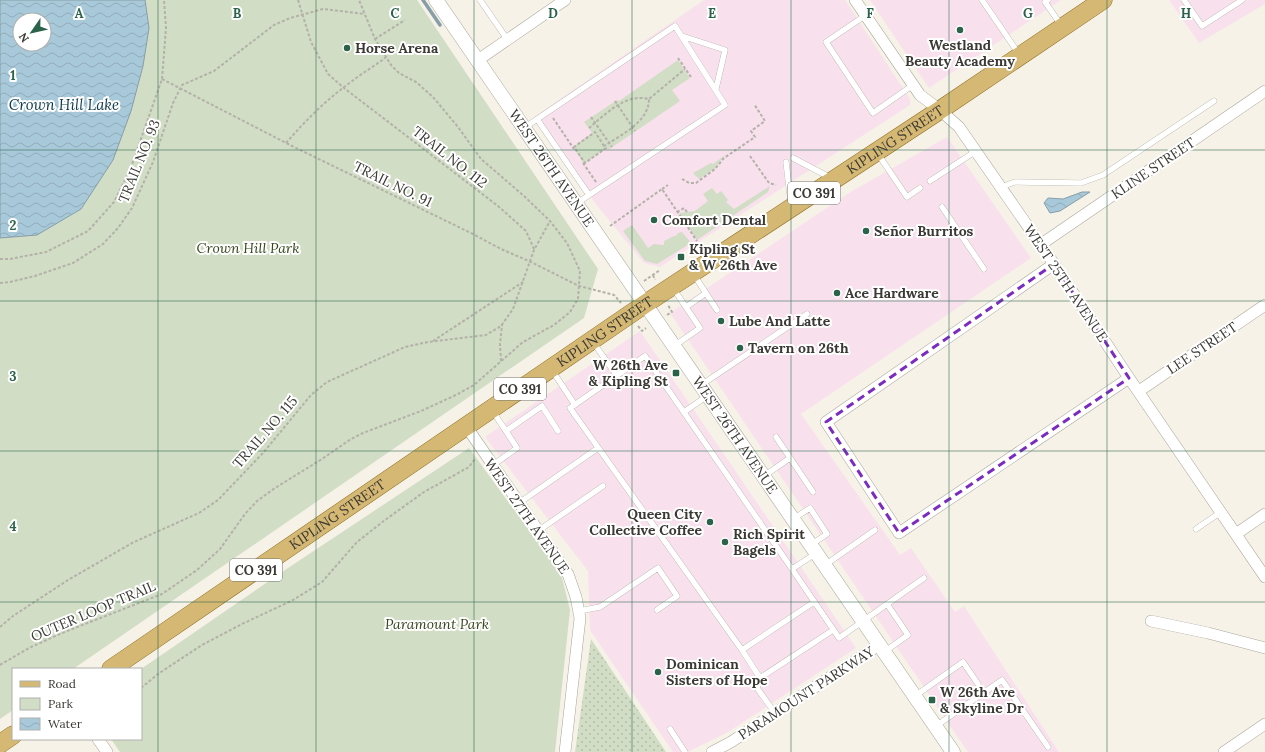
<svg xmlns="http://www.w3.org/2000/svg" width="1265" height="752" viewBox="0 0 1265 752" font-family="Lora,serif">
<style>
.commercial{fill:#f8e1ed}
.grass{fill:url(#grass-dots)}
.park{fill:#d1ddc5;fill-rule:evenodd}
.water{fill:url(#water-waves);stroke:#879ea8;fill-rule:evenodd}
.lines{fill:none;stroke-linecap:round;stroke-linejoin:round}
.stream{stroke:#879ea8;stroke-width:3.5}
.service-casing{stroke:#a9a69b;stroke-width:6}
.minor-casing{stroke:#a9a69b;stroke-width:12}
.tertiary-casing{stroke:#a9a69b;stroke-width:15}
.primary-casing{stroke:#8d6d20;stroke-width:19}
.path{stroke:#b3b1a8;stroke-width:2;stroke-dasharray:3 2;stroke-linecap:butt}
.service{stroke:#fff;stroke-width:5.5}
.minor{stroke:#fff;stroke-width:11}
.tertiary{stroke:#fff;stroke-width:14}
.primary{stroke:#d5b873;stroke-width:18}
.marked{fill:none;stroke:#7b2cbf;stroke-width:3;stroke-dasharray:8 5;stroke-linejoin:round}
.grid{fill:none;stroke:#2a624a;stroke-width:1;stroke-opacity:0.55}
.poi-dot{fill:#2a624a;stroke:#fff;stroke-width:1.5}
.labels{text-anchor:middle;stroke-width:4;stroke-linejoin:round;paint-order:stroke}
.shield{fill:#fff;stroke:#757471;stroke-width:1}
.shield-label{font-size:13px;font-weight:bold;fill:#3a3934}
.poi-label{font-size:14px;font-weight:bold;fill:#3a3934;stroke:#fff;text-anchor:start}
.street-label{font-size:14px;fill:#3a3934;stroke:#fff}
.park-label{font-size:14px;font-style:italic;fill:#34471b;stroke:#fff}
.water-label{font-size:15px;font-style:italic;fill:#0b384b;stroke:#fff}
.grid-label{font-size:13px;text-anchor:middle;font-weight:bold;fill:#2a624a;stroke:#fff;stroke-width:4;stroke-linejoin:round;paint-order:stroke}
</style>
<defs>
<pattern id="grass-dots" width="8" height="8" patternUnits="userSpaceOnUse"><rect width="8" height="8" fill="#d1ddc5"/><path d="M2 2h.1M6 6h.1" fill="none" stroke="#b4beaa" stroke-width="1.8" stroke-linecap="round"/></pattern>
<pattern id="water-waves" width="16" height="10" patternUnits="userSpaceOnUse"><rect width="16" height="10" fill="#a8c9d9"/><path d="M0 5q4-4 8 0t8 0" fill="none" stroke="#91adbb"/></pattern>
</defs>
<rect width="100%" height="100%" fill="#f6f2e7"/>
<path class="commercial" d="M704 0H845L910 99V105L660 267 644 263 595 203 534 117Z
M870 0H1061L929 88Z
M1169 0H1265V4L1199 43Z
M947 137 1031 258 801 414 900 555 911 548 955 612 964 606 1059 752H968L670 313 852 191Z
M640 331 856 648 728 732 688 752H673L590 630 588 571 485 437Z"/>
<path class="grass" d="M591 639 666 752H575Z"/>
<path class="park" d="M0 0H417L598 269 584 318 73 669H13V710L0 719ZM20 20H44V44H20Z
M678 60 690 78 672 90 680 101 608 150 606 148 584 164 573 147 592 133 584 122 617 100 619 101Z
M725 155 714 169 699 179 693 173 711 163 713 164Z
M770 186 768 192 697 240 679 213 695 211 708 201 703 194 712 188 717 194 721 191 728 200 726 202 734 209Z
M632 225 648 248 654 244 664 245V241L674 236H676L678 233 682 232 691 243 657 264 645 261 623 231Z
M469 448 561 574 570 610 555 752H120L111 739H141V669L288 568Z"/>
<path class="water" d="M0 0H145L149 28 143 66 131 111 113 160 81 209 37 235 0 238ZM20 20H44V44H20Z
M1082 192H1090L1060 211 1050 213 1044 203 1048 198 1063 199Z"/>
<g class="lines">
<path class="stream" d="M423 0 440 25"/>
<g class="service-casing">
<path id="service" d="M480 0 507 39
M982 0 1019 54
M1048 0 1045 2 1061 25
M1184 0 1202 26 1242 0
M866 15 826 42 873 113 913 85
M682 36 725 50 716 89
M537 119 589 195
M524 128 675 26 725 105 577 203
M878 154 907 197 920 188
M793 158 831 178
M786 162 791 204
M930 181 976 151
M1001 187 1015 182 1081 183 1103 175 1214 101
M942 207 984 269
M694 275 717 310
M673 288 700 328 674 346
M686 307 706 293
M593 342 617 376
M552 370 575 405
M701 385 807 314
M492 410 517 448 493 465
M684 412 707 396
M506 431 542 406 558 431
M776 437 813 492
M764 476 790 458
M519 503 598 448
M793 519 810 508 827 534 812 544
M1196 529 1221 512
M538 531 603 486
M815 554 792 569 839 638 924 578
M825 565 875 530
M792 569 645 356 570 408 742 650 814 602
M579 611 600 607 658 568 677 596 657 610
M742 650 760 678 757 688 775 713
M884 652 908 635 887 604
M760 678 833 630
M915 696 963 662 978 684
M936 726 1002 680 1048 747
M670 729 685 752"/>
</g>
<g class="minor-casing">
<path id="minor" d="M855 0 920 95 940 110 959 127 1054 264 1129 378 1265 577
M478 60 565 0
M1040 245 1265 91
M1054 264 826 422 899 533 1129 378
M1139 391 1265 305
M466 426 568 574 576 597 580 618 565 752
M1236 534 1265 514
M1151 621 1208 633 1265 648
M98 739 107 752
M712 752 731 742 879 645
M1224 752 1265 724"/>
</g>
<g class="tertiary-casing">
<g id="tertiary">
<path id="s1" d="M436 0 953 752"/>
</g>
</g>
<g class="primary-casing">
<g id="primary">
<path id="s2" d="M111 669 645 304 940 110 1103 0"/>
<path d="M0 744 13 735"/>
</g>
</g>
<path class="path" d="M298 0 311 42 328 74 344 88 498 206 526 231 534 249
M375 39 405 20
M678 58 691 77
M162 79 292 146 473 234 501 249 531 262 579 286 614 295 621 303
M615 101 635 131
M591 117 612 147
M553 118 574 149
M589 128C606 114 625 93 649 99L685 69
M286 143C306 120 327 99 351 82 362 73 375 66 386 57
M604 146 595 132 574 147 585 163 606 148 604 146C621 135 649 122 649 99
M750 156 769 183 776 185
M583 163 596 182
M682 179 689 183H696L715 169 724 158 755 137 751 131 765 121 754 104
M662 189 668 185
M677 212 684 208 687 212
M610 226 662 189 697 241
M0 259H10L46 252 88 231 114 202 130 170 162 79 166 28 164 0
M653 275 655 280
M644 281 660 270
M0 283 10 282 35 276 73 263 103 244 118 228 132 208 153 162 173 103 182 85 214 71 274 25 290 18 323 9 365 14
M667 315 672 312 668 305
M638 326 642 331 646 328
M433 341 523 282
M501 361 500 344 502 325
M0 627 13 616 68 580 134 542 199 513 218 500 263 453 311 395 327 382 405 347 428 342 486 335 501 326 513 309 534 250 550 221
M0 665 29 648 62 633 162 594 197 570 220 549 245 514 257 501 275 488 322 459 351 439 363 433 421 411 456 395 474 385 523 342 554 325 570 312 578 299 580 271 567 243 550 221 524 196 481 159 458 127 433 97 416 82 399 73 391 65 375 39 359 0
M141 688 158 674 202 645 242 624 293 600 322 582 357 542 385 520 424 492 469 467 475 459"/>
<use href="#service" class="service"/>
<use href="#minor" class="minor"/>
<use href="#tertiary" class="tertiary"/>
<use href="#primary" class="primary"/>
</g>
<path class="marked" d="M1054 264 1129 378 899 533 826 422Z"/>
<path class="grid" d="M158 0V752M316 0V752M474 0V752M632 0V752M791 0V752M949 0V752M1107 0V752M0 150H1265M0 301H1265M0 451H1265M0 602H1265"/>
<g class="poi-dot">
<circle cx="960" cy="30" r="4"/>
<circle cx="347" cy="48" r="4"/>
<circle cx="654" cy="220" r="4"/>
<circle cx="866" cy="231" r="4"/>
<rect x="677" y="253" width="8" height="8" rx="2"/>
<circle cx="837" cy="293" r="4"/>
<circle cx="721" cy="321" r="4"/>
<circle cx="740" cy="348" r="4"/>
<rect x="672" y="369" width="8" height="8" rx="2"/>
<circle cx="710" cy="522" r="4"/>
<circle cx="725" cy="542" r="4"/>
<circle cx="658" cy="672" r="4"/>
<rect x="928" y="696" width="8" height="8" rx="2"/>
</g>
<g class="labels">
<g class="shield">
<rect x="788" y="182" width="52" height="22" rx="3"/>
<rect x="494" y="378" width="52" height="22" rx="3"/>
<rect x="230" y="559" width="52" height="22" rx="3"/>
</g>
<g class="shield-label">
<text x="814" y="198">CO 391</text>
<text x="520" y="394">CO 391</text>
<text x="256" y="575">CO 391</text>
</g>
<g class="poi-label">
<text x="960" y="50" text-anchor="middle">Westland<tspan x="960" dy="16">Beauty Academy</tspan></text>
<text x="355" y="53">Horse Arena</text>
<text x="662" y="225">Comfort Dental</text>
<text x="874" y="236">Señor Burritos</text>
<text x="689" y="254">Kipling St<tspan x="689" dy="16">&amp; W 26th Ave</tspan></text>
<text x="845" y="298">Ace Hardware</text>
<text x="729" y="326">Lube And Latte</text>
<text x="748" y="353">Tavern on 26th</text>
<text x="668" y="370" text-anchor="end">W 26th Ave<tspan x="668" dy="16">&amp; Kipling St</tspan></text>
<text x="702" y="519" text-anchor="end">Queen City<tspan x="702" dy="16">Collective Coffee</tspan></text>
<text x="733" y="539">Rich Spirit<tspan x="733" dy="16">Bagels</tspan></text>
<text x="666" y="669">Dominican<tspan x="666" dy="16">Sisters of Hope</tspan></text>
<text x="940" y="697">W 26th Ave<tspan x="940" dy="16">&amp; Skyline Dr</tspan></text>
</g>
<g class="street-label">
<text dy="5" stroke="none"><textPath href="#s2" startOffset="946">KIPLING STREET</textPath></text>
<text transform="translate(450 157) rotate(38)" y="5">TRAIL NO. 112</text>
<text transform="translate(139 161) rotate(-68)" y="5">TRAIL NO. 93</text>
<text dy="5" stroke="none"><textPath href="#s1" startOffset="204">WEST 26TH AVENUE</textPath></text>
<text transform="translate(1153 168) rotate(-34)" y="5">KLINE STREET</text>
<text transform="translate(393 184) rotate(26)" y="5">TRAIL NO. 91</text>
<text transform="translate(1066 283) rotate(56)" y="5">WEST 25TH AVENUE</text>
<text dy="5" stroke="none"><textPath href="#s2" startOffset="598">KIPLING STREET</textPath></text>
<text transform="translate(1202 348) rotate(-34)" y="5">LEE STREET</text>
<text transform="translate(265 432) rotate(-49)" y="5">TRAIL NO. 115</text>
<text dy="5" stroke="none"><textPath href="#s1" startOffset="528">WEST 26TH AVENUE</textPath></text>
<text dy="5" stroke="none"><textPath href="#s2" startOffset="274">KIPLING STREET</textPath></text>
<text transform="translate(527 516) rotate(55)" y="5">WEST 27TH AVENUE</text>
<text transform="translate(93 611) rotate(-23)" y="5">OUTER LOOP TRAIL</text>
<text transform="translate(806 693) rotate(-33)" y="5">PARAMOUNT PARKWAY</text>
</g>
<g class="park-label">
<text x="248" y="253">Crown Hill Park</text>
<text x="437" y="629">Paramount Park</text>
</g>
<g class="water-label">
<text x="64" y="110">Crown Hill Lake</text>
</g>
</g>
<g class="grid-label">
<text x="79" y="18">A</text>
<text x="237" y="18">B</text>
<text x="395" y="18">C</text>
<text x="553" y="18">D</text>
<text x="712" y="18">E</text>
<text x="870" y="18">F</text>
<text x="1028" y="18">G</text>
<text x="1186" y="18">H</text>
<text x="13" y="80">1</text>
<text x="13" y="230">2</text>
<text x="13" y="381">3</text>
<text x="13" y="531">4</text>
</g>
<rect x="12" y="668" width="130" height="72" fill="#ffffff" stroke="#b0b0ae"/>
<rect x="20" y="681" width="20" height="6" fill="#d5b873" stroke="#b0b0ae"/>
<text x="48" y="688" font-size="12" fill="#3a3934">Road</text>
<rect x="20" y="698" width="20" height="12" fill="#d1ddc5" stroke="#b0b0ae"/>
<text x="48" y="708" font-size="12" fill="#3a3934">Park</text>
<rect x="20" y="718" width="20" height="12" fill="url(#water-waves)" stroke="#b0b0ae"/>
<text x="48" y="728" font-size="12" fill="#3a3934">Water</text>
<g transform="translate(32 32) rotate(236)"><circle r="19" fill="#ffffff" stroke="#b0b0ae"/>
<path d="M0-3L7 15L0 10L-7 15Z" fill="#2a624a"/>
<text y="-6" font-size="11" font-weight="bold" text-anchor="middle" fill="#3a3934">N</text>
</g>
</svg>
